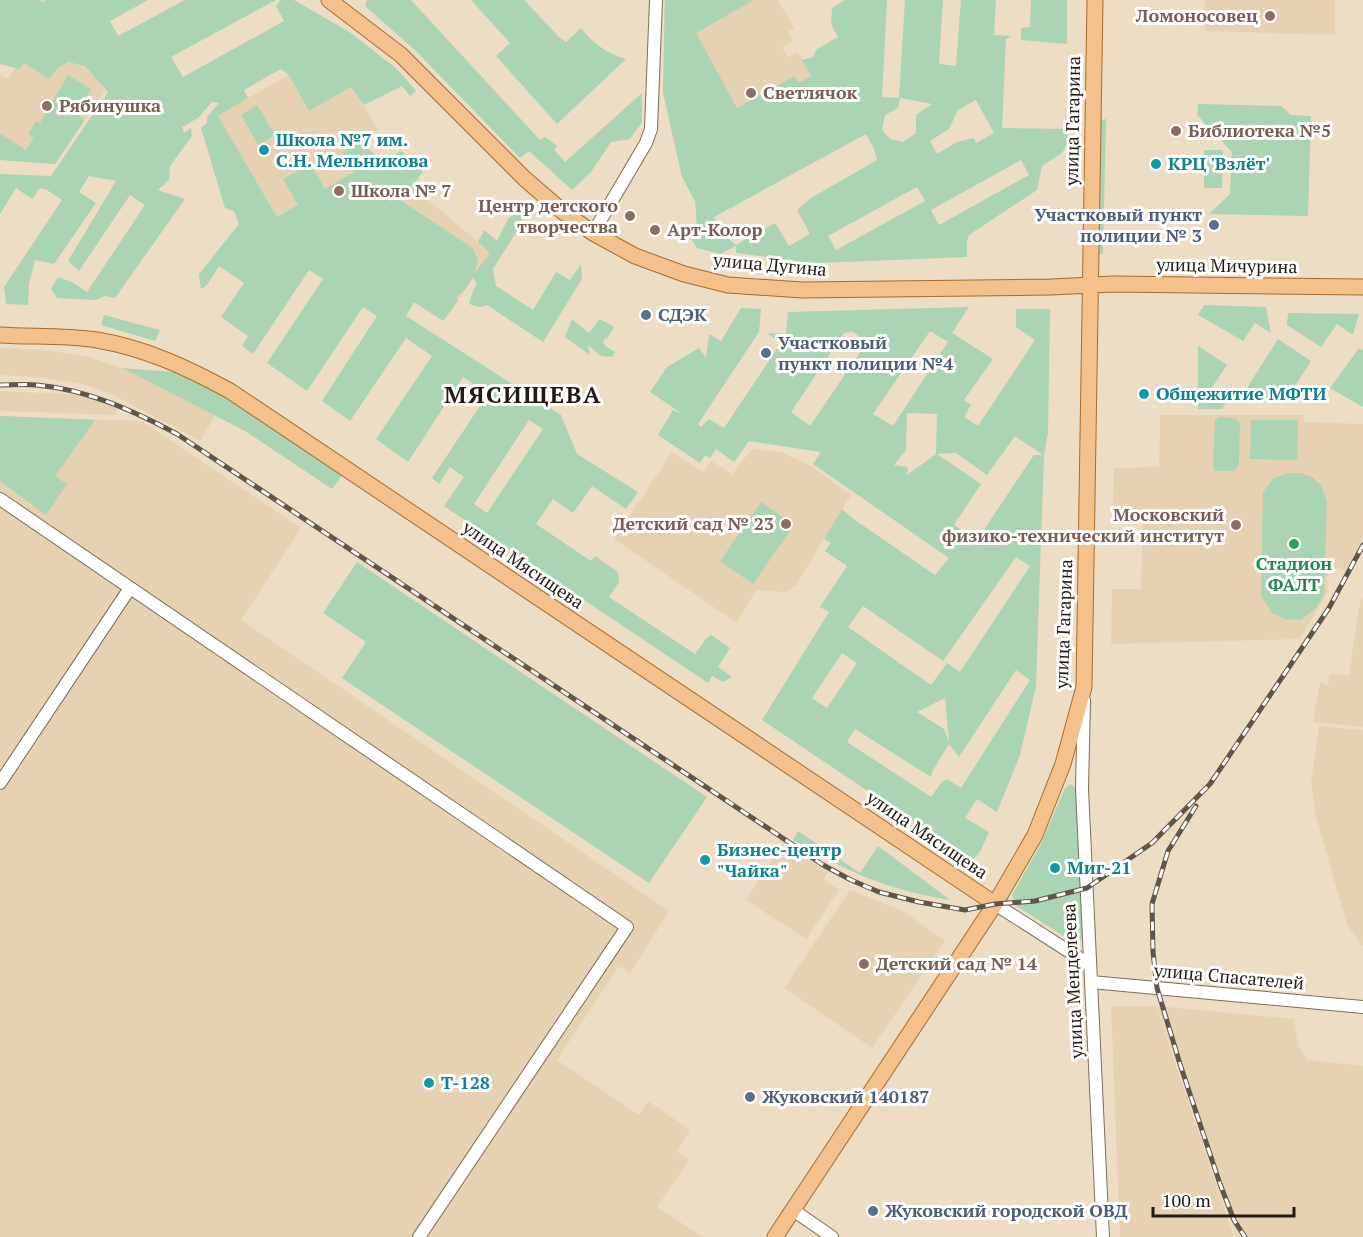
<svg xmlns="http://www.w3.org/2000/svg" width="1363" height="1237" viewBox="0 0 1363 1237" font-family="'PT Serif',serif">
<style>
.built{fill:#e6d2b2}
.green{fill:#aad4b4;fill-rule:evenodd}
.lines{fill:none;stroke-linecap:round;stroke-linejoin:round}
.minor-casing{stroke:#7c6e57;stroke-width:14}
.major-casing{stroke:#a66c2f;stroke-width:17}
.minor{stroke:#fff;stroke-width:12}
.major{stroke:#f4c18c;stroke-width:15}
.rail-casing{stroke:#5f5648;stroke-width:5}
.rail{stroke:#fff;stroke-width:3;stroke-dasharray:9;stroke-linecap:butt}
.education-dot{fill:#8d6e63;stroke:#fff;stroke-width:2}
.culture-dot{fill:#0f9aa8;stroke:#fff;stroke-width:2}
.service-dot{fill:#5c6f8a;stroke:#fff;stroke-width:2}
.leisure-dot{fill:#2e9e5b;stroke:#fff;stroke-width:2}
.labels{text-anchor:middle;stroke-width:6;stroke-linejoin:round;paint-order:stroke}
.education-label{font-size:18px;font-weight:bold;fill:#785e54;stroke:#fff;text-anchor:start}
.street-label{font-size:18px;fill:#211b12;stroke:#fff}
.culture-label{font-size:18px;font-weight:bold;fill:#0d838f;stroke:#fff;text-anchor:start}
.service-label{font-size:18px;font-weight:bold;fill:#4e5e75;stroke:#fff;text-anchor:start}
.leisure-label{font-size:18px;font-weight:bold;fill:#27864d;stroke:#fff}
.district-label{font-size:24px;font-weight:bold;letter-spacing:1.5px;fill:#211b12;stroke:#fff}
</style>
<rect width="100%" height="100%" fill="#edddc4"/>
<path class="built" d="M667 0H778L794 28 788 32 793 41 782 47 788 57 798 52 803 60 813 57 841 108 712 180 664 37V2Z
M1205 0H1335V35L1205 31Z
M33 37 68 62 85 66 95 75 105 91 55 164 0 160V75L8 79Z
M330 51 378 130 361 143 491 253 443 321 298 224H281L217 116Z
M0 348 47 350 89 357 122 368 176 394 215 416 200 441 113 395 86 385 44 378 0 375Z
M0 391 67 394 79 395 117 408 116 415 0 411Z
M1160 415H1304V424L1305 422 1363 424V538L1346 570 1328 565 1327 593 1300 639 1111 644 1112 589H1141L1143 515 1113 514 1114 468 1159 467Z
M0 416 142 421 301 528 241 620 669 911 630 973 619 966 557 1060 639 1115 648 1101 690 1130 677 1152 689 1160 657 1207 703 1237H0Z
M752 449 781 452 813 467 851 495 796 585 786 592 756 590 737 623 614 539 672 452 703 472 711 461 732 474Z
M1363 596V727L1313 722 1320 682 1328 685 1329 674 1349 675 1359 607Z
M1319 726 1363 730V946L1347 925 1316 817 1311 784Z
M792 848 828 872 824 879 839 890 806 939 746 900 774 856Z
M850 890 905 912 945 941 872 1048 784 988Z
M1111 1006H1156L1234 1237H1120Z
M1157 1006 1294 1019 1298 1046 1308 1060 1363 1066V1237H1240L1236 1235Z"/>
<path class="green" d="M0 0H40L42 2 46 0H148L110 21 118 36 185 0H276L171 57 183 77 284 21 276 6 281 0H294L351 33 397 69 416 91 410 96 402 86 364 105 351 87 309 111 289 75 281 69 244 90 248 98 218 116 277 217 298 205 283 179 310 164 325 189 354 172 343 152 361 143 383 161 401 151 423 172 412 186 388 192 473 248 478 261 474 274 490 253 478 242 484 230 497 241 508 219 520 210 522 223 493 269 496 286 533 310 556 272 570 280 581 264 582 279 543 342 487 305 480 307 469 304 474 288 477 285 473 277 463 292 456 297 458 301 443 321 414 302 406 316 561 415 577 454 638 492 626 509 592 486 573 513 553 499 536 524 591 561 595 556 618 572 619 582 609 597 695 654 706 639 711 635 730 648 718 667 732 677 723 682 712 676 708 683 444 506 464 477 450 467 439 484 432 478 488 394 463 377 408 462 376 439 432 356 406 338 350 421 322 401 377 316 363 307 307 391 267 363 323 279 309 270 253 354 242 346 248 336 221 317 244 283 219 266 207 285 201 289 199 274 239 224 234 211 225 208 201 128 207 123V117L219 103 212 102 198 118 182 127 184 133 191 128 192 136 170 166 169 180 158 190 185 199 115 298 105 296 96 300 57 298 51 289 58 277 72 282 87 292 145 205 130 195 79 271 68 261 116 181 89 176 79 192 96 203 54 264 35 260 29 284 28 305 6 304 4 287 62 200 47 190 40 188 32 199 16 188 0 214V174L51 176 108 92 85 66 68 62 58 68 49 79 24 63 19 69 0 64ZM529 420 543 429 487 513 474 504Z
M367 0H411L540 140 545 137 557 146 554 150 565 162 642 93V122L630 139 611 142 591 172 572 190 529 151 520 158 416 51 365 6Z
M471 0H524L559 37 566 42 581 28C592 43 608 54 626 59L557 124 496 56 510 43Z
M665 0H754L696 33 737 108 795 76 799 83 811 76 802 60 813 57 817 49 838 37 831 24 832 8 845 0H887L882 97 899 98 905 0H943L939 64 956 66 961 0H996L994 35 1012 36 1006 39 1002 128 1068 129C1068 155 1062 152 1042 166L1037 190 969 235 967 241V257L794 264 793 260 736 253V246L720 254 697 248 690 237 697 226 695 201 682 177 663 93ZM900 98 932 104 916 115V133L903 142 890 139 882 130 885 115 898 108ZM976 100 994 133 976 143 974 138 957 142 937 154 930 141 949 129 958 110ZM866 134 874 149 877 160 811 198 797 210 810 234 789 246 775 223 736 245 723 233 714 217ZM1021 160 1029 175 939 225 931 210ZM917 187 925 201 836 250 828 236Z
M1031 0H1067V44L1021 40V28L1030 27Z
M68 75 91 89 77 112 84 121 55 164 0 160V133L26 150 34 138 28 134 36 121 40 123Z
M1198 104 1281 106 1291 115 1311 116 1308 216 1209 214 1230 194 1232 152 1197 115Z
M257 105 275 135 258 145 241 115Z
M1106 119 1103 254H1098V121Z
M1204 150H1223L1222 188H1204Z
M1204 305 1266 307 1271 333 1255 323 1243 341 1198 315Z
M969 307 952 333 993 359 964 400 971 405 964 417 978 426 1035 340 1016 327V309H1050L1048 433 1044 455 1036 686 1020 755 997 812 977 799 965 818 989 832 981 850 972 861 762 720 829 612 820 607 847 566 825 551 831 543 824 539 842 509 852 518 935 575 949 558 813 464 821 452 749 441 734 462 716 449 710 458 705 455 700 463 658 435 673 410 681 413 650 392 667 367 699 348 706 358 709 334 721 341 741 308 761 309 759 332 698 424 701 427 709 419 724 428 781 343 767 333 786 334 788 312ZM930 331 948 342 893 426 873 414ZM853 332 867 342 810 426 791 412 844 333ZM907 413 937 414 936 454 907 475 908 467 894 465 906 450ZM1015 436 1043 455H1034L977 540 954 525 981 484 937 454 956 453 987 475ZM1016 557 1030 566 960 672 947 663 931 685 848 627 863 606 943 661ZM842 653 857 663 827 708 812 698ZM1016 670 1030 680 961 788 947 779 941 783 931 797 847 742 855 729 931 777 933 770 949 744 959 757ZM945 698 949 741V742L944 729 917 712Z
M1288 313 1359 314 1353 335 1337 324 1321 347 1287 325Z
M104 315 160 330 155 341 101 325Z
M572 319 589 333 600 319 614 327 607 339 605 338 603 342 606 347 615 352 612 357 601 356 588 345 590 355 565 337Z
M1278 339 1311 361 1293 389 1279 400 1240 399Z
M1198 346 1227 365 1211 389 1227 400 1222 409H1198Z
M1359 348 1363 350V407L1330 388Z
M122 368 199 374 346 470 332 489 245 431Z
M0 416 95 420 55 476 67 484 46 515 0 481Z
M1220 417 1235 418 1240 423 1239 465 1234 471H1216L1213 467 1215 420Z
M1251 420H1298L1297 460 1250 459Z
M1288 473H1301L1312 477 1321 485 1327 502 1324 594 1316 608 1301 620 1285 619 1272 613 1261 596 1263 492 1274 478Z
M761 502 794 525 753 584 720 561Z
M357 562 707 797 649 883 342 678 366 642 323 613Z
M1071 784 1077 790 1085 933 1081 940 1073 942 1015 905 1012 895 1041 844 1065 788Z
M798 831 860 873 878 846 950 900C887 890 848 872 793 840Z"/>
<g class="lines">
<g class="minor-casing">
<path id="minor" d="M593 233 646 143 651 129 656 0
M0 499 627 927 419 1237
M1084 700 1082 789 1103 1237
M0 783 130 588
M995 904 1090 965
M1091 982 1363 1007
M793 1210 832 1237"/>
</g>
<g class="major-casing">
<path id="major" d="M329 0 401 55 525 179 562 211 593 233 635 256 684 274 728 285 802 290 1051 287 1113 284 1363 287
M0 335C32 337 65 335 97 340 145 348 188 368 230 391L995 904
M775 1237 995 904 1035 835 1063 764 1084 687 1095 0"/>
</g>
<use href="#minor" class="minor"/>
<use href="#major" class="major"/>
<g class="rail-casing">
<path id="rail" d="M0 385C12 385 25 384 37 385 88 390 132 410 177 434L823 865 851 880 879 892 919 902 965 910 995 904 1035 901 1087 888 1152 843 1210 784 1329 608 1363 545
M1196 806 1168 851 1152 904 1153 952 1157 988 1180 1064 1220 1184 1234 1220 1245 1237"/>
</g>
<use href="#rail" class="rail"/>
</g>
<g class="education-dot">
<circle cx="1270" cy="16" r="6"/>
<circle cx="751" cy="93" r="6"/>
<circle cx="47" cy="106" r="6"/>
<circle cx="1176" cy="131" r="6"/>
<circle cx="339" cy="191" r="6"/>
<circle cx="630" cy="216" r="6"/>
<circle cx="655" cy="230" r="6"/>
<circle cx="786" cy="524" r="6"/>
<circle cx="1236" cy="525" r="6"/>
<circle cx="864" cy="964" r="6"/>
</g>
<g class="culture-dot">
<circle cx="264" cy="150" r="6"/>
<circle cx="1156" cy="164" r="6"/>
<circle cx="1144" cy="394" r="6"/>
<circle cx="705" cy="860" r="6"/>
<circle cx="1055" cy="868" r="6"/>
<circle cx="429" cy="1083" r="6"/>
</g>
<g class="service-dot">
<circle cx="1214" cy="225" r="6"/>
<circle cx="646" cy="315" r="6"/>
<circle cx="766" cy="353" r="6"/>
<circle cx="750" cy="1097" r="6"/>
<circle cx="873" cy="1211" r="6"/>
</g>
<circle class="leisure-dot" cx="1294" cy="544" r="6"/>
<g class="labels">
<g class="education-label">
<text x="1258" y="22" text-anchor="end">Ломоносовец</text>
<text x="763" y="99">Светлячок</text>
<text x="59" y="112">Рябинушка</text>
<text x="1188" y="137">Библиотека №5</text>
<text x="351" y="197">Школа № 7</text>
<text x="618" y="212" text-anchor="end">Центр детского<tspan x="618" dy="21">творчества</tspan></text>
<text x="667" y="236">Арт-Колор</text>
<text x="1224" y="521" text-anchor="end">Московский<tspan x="1224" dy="21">физико-технический институт</tspan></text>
<text x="774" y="530" text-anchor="end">Детский сад № 23</text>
<text x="876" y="970">Детский сад № 14</text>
</g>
<g class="street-label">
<text transform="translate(1073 121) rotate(-89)" y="6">улица Гагарина</text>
<text transform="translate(770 265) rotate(5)" y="6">улица Дугина</text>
<text transform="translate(1227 266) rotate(1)" y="6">улица Мичурина</text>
<text transform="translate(523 565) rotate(34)" y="6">улица Мясищева</text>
<text transform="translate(1064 624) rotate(-88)" y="6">улица Гагарина</text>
<text transform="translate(927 835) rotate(34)" y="6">улица Мясищева</text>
<text transform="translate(1229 977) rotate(5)" y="6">улица Спасателей</text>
<text transform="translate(1073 981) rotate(-93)" y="6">улица Менделеева</text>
</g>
<g class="culture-label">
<text x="276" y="146">Школа №7 им.<tspan x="276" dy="21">С.Н. Мельникова</tspan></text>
<text x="1168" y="170">КРЦ 'Взлёт'</text>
<text x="1156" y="400">Общежитие МФТИ</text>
<text x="717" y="856">Бизнес-центр<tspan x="717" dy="21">"Чайка"</tspan></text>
<text x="1067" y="874">Миг-21</text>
<text x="441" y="1089">Т-128</text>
</g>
<g class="service-label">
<text x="1202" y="221" text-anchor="end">Участковый пункт<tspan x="1202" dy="21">полиции № 3</tspan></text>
<text x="658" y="321">СДЭК</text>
<text x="778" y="349">Участковый<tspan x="778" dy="21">пункт полиции №4</tspan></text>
<text x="762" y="1103">Жуковский 140187</text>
<text x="885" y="1217">Жуковский городской ОВД</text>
</g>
<g class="leisure-label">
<text x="1294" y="570">Стадион<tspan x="1294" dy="21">ФАЛТ</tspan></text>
</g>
<g class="district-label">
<text x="523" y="403">МЯСИЩЕВА</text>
</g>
</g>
<path d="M1153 1207v9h141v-9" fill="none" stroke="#211b12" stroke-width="3"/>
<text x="1162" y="1207" font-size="18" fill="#211b12" stroke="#ffffff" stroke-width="4.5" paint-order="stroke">100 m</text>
</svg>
